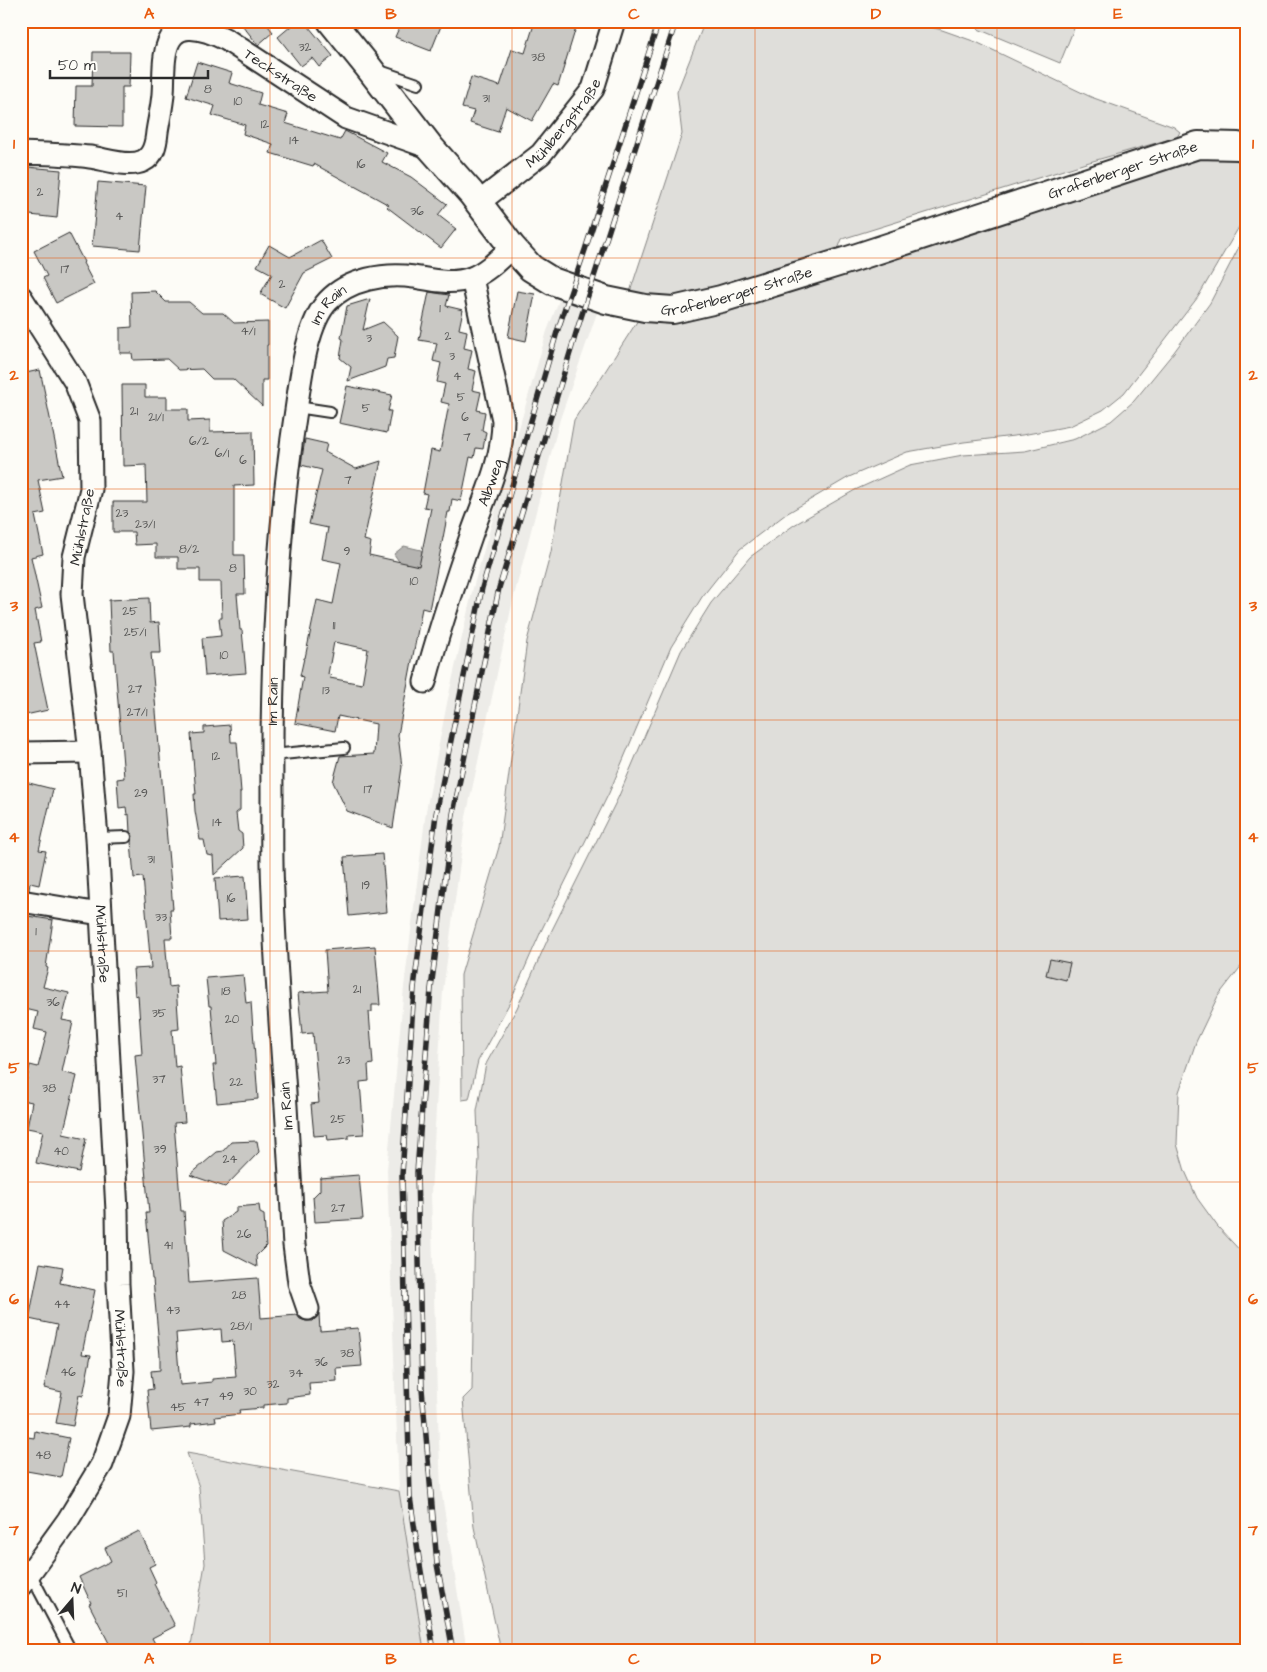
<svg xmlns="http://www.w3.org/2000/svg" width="1267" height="1672" viewBox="0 0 1267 1672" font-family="'Architects Daughter',sans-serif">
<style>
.built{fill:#edece8}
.green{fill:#dfdeda;stroke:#858482}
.water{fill:#b5b4b1;stroke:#7e7d7b}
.building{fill:#c9c8c4;stroke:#2b2b2b;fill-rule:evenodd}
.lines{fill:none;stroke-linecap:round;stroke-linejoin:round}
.service-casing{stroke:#2b2b2b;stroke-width:14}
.minor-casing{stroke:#2b2b2b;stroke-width:25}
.tertiary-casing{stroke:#2b2b2b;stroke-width:30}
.service{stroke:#fdfcf7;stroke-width:10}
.minor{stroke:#fdfcf7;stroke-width:21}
.tertiary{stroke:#fdfcf7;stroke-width:26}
.rail-casing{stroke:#2b2b2b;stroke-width:5.5}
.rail{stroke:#fdfcf7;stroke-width:4;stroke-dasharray:11;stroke-linecap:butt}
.grid{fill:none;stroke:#e8590c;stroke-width:1;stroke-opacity:0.55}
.labels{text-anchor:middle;stroke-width:4;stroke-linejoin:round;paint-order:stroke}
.number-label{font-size:12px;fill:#525251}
.street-label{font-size:15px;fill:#2b2b2b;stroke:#fdfcf7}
.neatline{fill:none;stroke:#e8590c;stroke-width:2}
.grid-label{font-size:16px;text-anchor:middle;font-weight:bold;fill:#e8590c}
</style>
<rect width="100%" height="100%" fill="#fdfcf7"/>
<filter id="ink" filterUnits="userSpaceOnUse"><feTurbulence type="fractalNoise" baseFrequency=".02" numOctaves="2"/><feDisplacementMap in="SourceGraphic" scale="10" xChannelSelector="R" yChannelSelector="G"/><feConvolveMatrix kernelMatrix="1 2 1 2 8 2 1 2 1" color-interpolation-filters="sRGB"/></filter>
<g filter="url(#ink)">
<path class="built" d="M560 298 598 310 560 419 513 600 466 817 443 991 431 1194 437 1394 441 1489 467 1651H424L399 1491 387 1170 404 987 426 811 447 703 473 588 547 331Z"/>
<path class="green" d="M705 21 910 22 942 30 976 42 1091 97 1174 127 1180 132 1177 137 1086 163 842 239 837 252C811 260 785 268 759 276 718 288 673 305 630 292L682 134 677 92Z
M981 21H1077L1060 63 978 29Z
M1246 155V215L1198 297 1124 393 1103 410 1070 426 1022 435 964 442 907 452 849 477 786 514 740 549 702 597 671 647 609 793 542 929 509 1004 478 1061 469 1099 462 1100 461 975 499 847 527 641 551 552 574 420 638 320 1199 156Z
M1240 245 1246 250V960L1218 996 1196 1042 1179 1092 1177 1144 1185 1171 1197 1198 1218 1227 1246 1257V1638L1244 1651H1109L1080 1643 1055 1649 1052 1651H501L474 1527 463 1399 472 1390 475 1212 479 1159 477 1111 486 1064 517 1008 551 932 618 798 681 651 711 603 750 557 794 525 855 490 910 465 963 455 1025 451 1075 439 1111 421 1134 401 1174 352 1210 303Z
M187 1453 399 1491 424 1651H190L205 1564 199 1487Z"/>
<path class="water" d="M404 546 421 550 425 559 418 566 400 563 394 554Z"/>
<path class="building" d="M239 21H264L273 32 258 45Z
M297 21H304L333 56 319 67 312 58 301 66 278 37Z
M402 21H443L431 51 395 37Z
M535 21H578L558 86 553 84 532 121 506 107 498 132 470 123 474 111 462 108 471 77 500 86 512 49 525 53Z
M93 52H130L129 87H122V127L75 126 76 86H92Z
M197 62 232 73 229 83 261 93 258 105 288 114 285 123 340 140 345 131 387 153 382 162 411 177 447 204 438 215 456 229 441 248 387 207 389 205 314 164 313 166 270 153 273 144 243 134 245 125 212 115 215 106 186 97Z
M27 167 61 170 57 218 21 214V171L27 172Z
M98 182 146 186 140 250 92 246Z
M69 233 84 262 83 263 94 284 56 303 43 278 47 276 34 251Z
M321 240 332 259 304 273 285 308 260 294 272 274 257 266 269 245 290 257Z
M155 291 166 302H189L202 313H223L234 323 268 322V345H267V380H262V406L233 379H212L202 369 179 370 167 359 133 360 132 353H120V328L132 327 131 292Z
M517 291 535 294 526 341 508 337Z
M429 292 449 295 446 306 463 310 459 329 467 331 464 348 472 350 468 369 476 371 472 390 481 392 477 410 485 412 482 430 486 432 483 449 476 448 474 458 470 457 461 501 452 499 450 512H448L429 610 422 608 398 735 402 767 393 828 347 811 333 782 340 756 374 754 376 724 338 716 335 731 295 723 303 677 300 676 304 658H305L317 600 333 604 341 563 322 559 328 528 309 524 322 470 301 465 305 439 327 444 325 452 356 469 381 461 364 540 371 542 369 555 419 566 431 508 424 507 427 494 423 493 431 450 440 452 449 404 441 402 445 384 437 382 441 363 433 361 437 343 419 340ZM334 642 368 649 362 684 330 678 331 675 328 674Z
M370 299 363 330 383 322 398 336 394 358 387 359 385 367 348 381 351 367 340 358 343 339 341 338 347 306Z
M40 370 62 476 38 480 45 513 35 515 43 554 31 557 42 608 35 610 41 642 34 643 48 710 21 716V486H23L21 483V374Z
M122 385H145V397H167V409H188V421L210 420V432L253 431 254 485 234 486V555H244L245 594H237L240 630H242L246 673 205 676 202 638 221 636 219 618H222L221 582H200V569H178V557H156V544L135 545 134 532H113V502H147L146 465 123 466Z
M347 386 392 395 388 411H391L387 433 339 423Z
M149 598 150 623 159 622 161 653H151L173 909H170L172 938H165L169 987 176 986 179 1029 172 1030 175 1067 180 1066 185 1122 174 1123 181 1211H184L189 1283 258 1278 261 1318 297 1315 300 1319 306 1321H313L319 1314 320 1331 358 1328 362 1366 336 1368 337 1381 309 1383 310 1395 287 1398V1403L263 1405V1408L239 1410 240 1414 215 1417 216 1421 191 1424V1427L151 1431 147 1390 153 1389 151 1371 160 1370V1356L153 1279H152L146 1213H149L135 1055 142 1054 138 995 135 996 133 969 151 968 143 877 134 878 131 841 133 836 130 832 129 814 127 815 126 807 119 808 117 779 124 778 114 651H111L109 600ZM221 1329 222 1342 233 1341 236 1377 212 1379V1382L180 1385 176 1333Z
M230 725 231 742H237L241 792H240V810L236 813 238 831 242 834 243 848 214 875 213 856 207 855 204 840H200L195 811 194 794H196L191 734 204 733V727Z
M21 781 53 789 39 850 46 851 39 885 30 883 29 890 21 889Z
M382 854 387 912 349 916 344 857Z
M245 876 248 919 218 921 215 878Z
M21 915 53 920 46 967 48 968 43 987 69 993 62 1020 73 1022 62 1072 77 1076 63 1134 86 1139 79 1172 36 1163 43 1131 27 1128 32 1102 22 1100 30 1065 38 1067 47 1032 34 1029 38 1012 21 1008Z
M375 946 380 1005H372V1012H369L373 1064 368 1065 369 1081 360 1082 364 1134 349 1135V1138L328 1140 327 1135 314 1136 311 1104 319 1103 313 1033 302 1034 298 993 328 991 325 950Z
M1050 959 1070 963 1066 980 1046 975Z
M243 975 246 1003 251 1002 258 1099 217 1103 213 1065H216L211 1006H209L206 978Z
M257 1141 259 1152 225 1187 190 1175 217 1152 223 1151 231 1142Z
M359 1175 363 1219 315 1222 313 1197 320 1190V1178Z
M259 1205 260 1213 264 1215 266 1246 256 1256 257 1267 224 1250 222 1221 236 1212V1207Z
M40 1263 63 1267 60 1283 95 1290 82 1354 91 1355 83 1396 79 1395 73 1426 56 1423 62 1392 44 1388 57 1325 29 1319Z
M35 1431 69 1438 61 1477 21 1470V1436L34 1438Z
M139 1531 155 1564 149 1567 156 1582 154 1584 175 1626 152 1638 159 1651H113L89 1604 91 1603 79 1577 111 1561 105 1548Z"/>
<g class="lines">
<g class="service-casing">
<path id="service" d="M380 71 418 84
M297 407 330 412
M272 755 344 748
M97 838 126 837
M30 1573 71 1651"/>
</g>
<g class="minor-casing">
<g id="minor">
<path id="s1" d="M21 153C44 154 67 154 90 157 105 159 128 168 143 161 154 156 156 143 157 132 159 119 162 107 163 94 164 81 163 68 165 56 170 17 202 27 227 40L346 118 431 148"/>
<path id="s2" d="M478 203 541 154 593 89 614 21"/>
<path id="s3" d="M21 297 75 382 90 421 91 489 74 557 72 594 90 752 97 838 117 1211 118 1284 123 1371 119 1416 102 1464 68 1520 21 1585"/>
<path id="s4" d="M425 682C438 633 454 585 471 536 484 498 503 461 503 420L472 278"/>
<path d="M21 753 90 752"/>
<path d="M21 901 100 914"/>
<path id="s5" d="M308 1309 299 1283 294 1245C291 1199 289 1153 286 1106 281 1035 275 964 273 892 271 859 272 826 272 793 271 667 276 543 295 417 300 386 305 325 328 301 349 279 384 273 414 277 432 280 452 285 471 278 487 272 500 258 512 247"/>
</g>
</g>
<g class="tertiary-casing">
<g id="tertiary">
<path id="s6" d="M331 21 369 68 431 148 471 193 512 247 531 268 552 281 606 300 645 308 673 310 721 299 851 259 1198 145 1238 146 1246 148"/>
</g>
</g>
<use href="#service" class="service"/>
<use href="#minor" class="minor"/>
<use href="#tertiary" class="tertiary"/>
<g class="rail-casing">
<path id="rail" d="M434 1651 420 1565 410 1497 402 1175 414 988 436 814 482 588 557 332 585 250 659 21
M453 1651 437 1564 422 1389 417 1172 431 989 453 814 499 588 576 333 676 21"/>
</g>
<use href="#rail" class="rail"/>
</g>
</g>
<path class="grid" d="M270 21V1651M512 21V1651M755 21V1651M997 21V1651M21 258H1246M21 489H1246M21 720H1246M21 951H1246M21 1182H1246M21 1414H1246"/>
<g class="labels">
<g class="number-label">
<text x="305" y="51">32</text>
<text x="538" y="61">38</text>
<text x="208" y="93">8</text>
<text x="486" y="102">31</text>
<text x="238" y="105">10</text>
<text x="265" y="128">12</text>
<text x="294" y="144">14</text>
<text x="361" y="168">16</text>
<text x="40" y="196">2</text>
<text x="417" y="215">36</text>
<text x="119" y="220">4</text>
<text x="65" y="273">17</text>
<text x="282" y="288">2</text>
<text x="440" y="312">1</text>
<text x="248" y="335">4/1</text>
<text x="448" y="340">2</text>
<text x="369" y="342">3</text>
<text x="452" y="360">3</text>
<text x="457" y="380">4</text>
<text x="461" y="401">5</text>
<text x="366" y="412">5</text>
<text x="134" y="415">21</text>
<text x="156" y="421">21/1</text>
<text x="465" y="421">6</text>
<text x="467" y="441">7</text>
<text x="199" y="445">6/2</text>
<text x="222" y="457">6/1</text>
<text x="243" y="464">6</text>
<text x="348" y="484">7</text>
<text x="122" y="517">23</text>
<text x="145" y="528">23/1</text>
<text x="189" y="553">8/2</text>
<text x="347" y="555">9</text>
<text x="233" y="572">8</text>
<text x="414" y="585">10</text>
<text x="130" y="615">25</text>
<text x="334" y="629">11</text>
<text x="135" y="636">25/1</text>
<text x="224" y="659">10</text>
<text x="135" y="693">27</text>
<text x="326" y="694">13</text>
<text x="137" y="716">27/1</text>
<text x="216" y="760">12</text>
<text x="368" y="793">17</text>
<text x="141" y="797">29</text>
<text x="217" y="826">14</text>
<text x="151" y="863">31</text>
<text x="366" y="889">19</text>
<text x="231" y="902">16</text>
<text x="161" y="921">33</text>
<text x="36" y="935">1</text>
<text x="357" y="993">21</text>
<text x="226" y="995">18</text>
<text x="53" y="1006">36</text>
<text x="159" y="1017">35</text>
<text x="232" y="1023">20</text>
<text x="344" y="1064">23</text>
<text x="159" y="1083">37</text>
<text x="236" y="1086">22</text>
<text x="49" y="1092">38</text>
<text x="338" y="1123">25</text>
<text x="160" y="1153">39</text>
<text x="61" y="1155">40</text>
<text x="230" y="1163">24</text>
<text x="338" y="1212">27</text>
<text x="244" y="1238">26</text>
<text x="168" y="1249">41</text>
<text x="239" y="1299">28</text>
<text x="62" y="1308">44</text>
<text x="173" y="1314">43</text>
<text x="241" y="1330">28/1</text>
<text x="347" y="1357">38</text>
<text x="321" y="1366">36</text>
<text x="68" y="1376">46</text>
<text x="296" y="1377">34</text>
<text x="273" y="1388">32</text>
<text x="250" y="1395">30</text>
<text x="226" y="1400">49</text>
<text x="201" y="1406">47</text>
<text x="178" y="1411">45</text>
<text x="43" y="1459">48</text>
<text x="122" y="1597">51</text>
</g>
<g class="street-label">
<text dy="5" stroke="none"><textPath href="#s1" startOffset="378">Teckstraße</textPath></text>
<text dy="5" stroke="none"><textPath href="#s2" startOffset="118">Mühlbergstraße</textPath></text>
<text dy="5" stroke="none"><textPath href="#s6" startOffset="939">Grafenberger Straße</textPath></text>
<text dy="5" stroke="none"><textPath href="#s6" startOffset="534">Grafenberger Straße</textPath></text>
<text dy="5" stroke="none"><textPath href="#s5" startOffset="1015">Im Rain</textPath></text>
<text dy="5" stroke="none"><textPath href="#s4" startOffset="210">Albweg</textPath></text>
<text transform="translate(82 527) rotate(-79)" y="5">Mühlstraße</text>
<text dy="5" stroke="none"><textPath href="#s5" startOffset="610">Im Rain</textPath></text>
<text dy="5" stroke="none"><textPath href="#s3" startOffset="669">Mühlstraße</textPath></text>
<text transform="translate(286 1106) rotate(-94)" y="5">Im Rain</text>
<text dy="5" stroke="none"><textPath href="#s3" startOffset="1074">Mühlstraße</textPath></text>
</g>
</g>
<rect width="1267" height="1672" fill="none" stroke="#fdfcf7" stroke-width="55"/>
<g transform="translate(72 1600) rotate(19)" stroke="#fdfcf7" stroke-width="4" paint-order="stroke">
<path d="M0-4L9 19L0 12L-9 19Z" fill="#2b2b2b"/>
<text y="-8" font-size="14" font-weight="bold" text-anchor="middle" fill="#2b2b2b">N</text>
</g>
<path d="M50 70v8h158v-8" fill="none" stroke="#2b2b2b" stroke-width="2.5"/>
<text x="58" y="70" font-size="15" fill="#2b2b2b" stroke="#fdfcf7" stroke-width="4" paint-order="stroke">50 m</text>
<rect x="28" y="28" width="1212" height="1616" class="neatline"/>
<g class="grid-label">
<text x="149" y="19">A</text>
<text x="391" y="19">B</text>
<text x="634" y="19">C</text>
<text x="876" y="19">D</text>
<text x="1118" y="19">E</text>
<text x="14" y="149">1</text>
<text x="1253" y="149">1</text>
<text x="14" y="380">2</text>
<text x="1253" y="380">2</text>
<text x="14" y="611">3</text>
<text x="1253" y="611">3</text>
<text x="14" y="842">4</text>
<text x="1253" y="842">4</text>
<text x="14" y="1073">5</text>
<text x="1253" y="1073">5</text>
<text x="14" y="1304">6</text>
<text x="1253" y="1304">6</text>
<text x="14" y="1535">7</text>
<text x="1253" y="1535">7</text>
<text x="149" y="1664">A</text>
<text x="391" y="1664">B</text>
<text x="634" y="1664">C</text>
<text x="876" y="1664">D</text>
<text x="1118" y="1664">E</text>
</g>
</svg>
